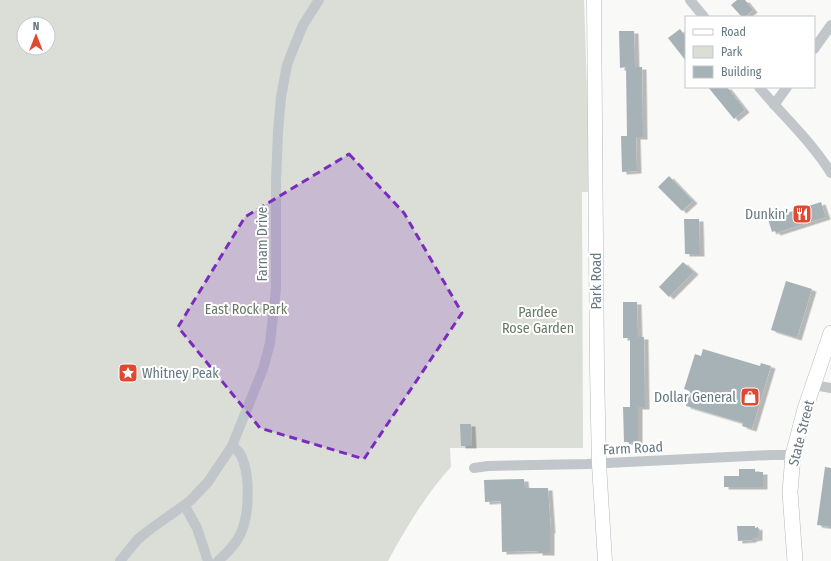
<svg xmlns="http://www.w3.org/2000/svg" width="831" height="561" font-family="'Fira Sans Condensed',sans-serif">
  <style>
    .green { fill: #daded6; fill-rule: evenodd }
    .building { fill: #a7b2b6; filter: url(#shadow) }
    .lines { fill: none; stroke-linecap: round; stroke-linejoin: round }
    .secondary-casing { stroke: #b3babd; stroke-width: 15 }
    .primary-casing { stroke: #b4babd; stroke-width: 16 }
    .street { stroke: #c0c6c9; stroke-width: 10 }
    .secondary { stroke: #fff; stroke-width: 14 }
    .primary { stroke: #fff; stroke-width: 15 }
    .marked { fill: #7b2cbf; fill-opacity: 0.2; stroke: #7b2cbf; stroke-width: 3; stroke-dasharray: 8 5; stroke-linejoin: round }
    .labels { text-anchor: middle; stroke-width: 4; stroke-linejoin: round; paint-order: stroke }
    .poi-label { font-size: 14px; fill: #657881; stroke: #fff; text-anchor: end }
    .street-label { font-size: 14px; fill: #657881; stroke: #fff }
    .park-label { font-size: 14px; fill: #697964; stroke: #fff }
  </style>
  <defs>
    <filter id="shadow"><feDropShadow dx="4.5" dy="2.5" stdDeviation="0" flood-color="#0004"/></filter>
  </defs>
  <rect width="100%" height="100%" fill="#f9f9f7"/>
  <!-- green -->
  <path class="green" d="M 0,0 L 584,0 L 588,122 L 588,192 L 582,192 L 583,448 L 450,448 L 451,467 C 426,494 406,528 388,561 L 0,561 ZM 24,24 L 48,24 L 48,48 L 24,48 Z"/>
  <!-- building -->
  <g class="building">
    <path d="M 737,0 L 745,0 L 753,10 L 745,17 L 742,17 L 731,5 Z"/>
    <path d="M 680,29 L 686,37 L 686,61 L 668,38 Z"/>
    <path d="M 619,31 L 634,31 L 635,67 L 642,67 L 643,137 L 636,137 L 637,171 L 622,172 L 621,136 L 627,136 L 626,67 L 620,68 Z"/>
    <path d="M 708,87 L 727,87 L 745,110 L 734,119 Z"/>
    <path d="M 669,176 L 693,201 L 682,211 L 658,187 Z"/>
    <path d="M 821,202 L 826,217 L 776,233 L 775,231 L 772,232 L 768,219 Z"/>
    <path d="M 684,219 L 699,219 L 700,254 L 685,254 Z"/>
    <path d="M 683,262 L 694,272 L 669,297 L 659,287 Z"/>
    <path d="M 786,281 L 812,289 L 797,338 L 771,330 Z"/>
    <path d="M 623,302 L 637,302 L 638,337 L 644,337 L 645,407 L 638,407 L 638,442 L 624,442 L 623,407 L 630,407 L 630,338 L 623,338 Z"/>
    <path d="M 703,349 L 760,366 L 761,363 L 771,366 L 752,429 L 742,426 L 743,423 L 686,406 L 690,391 L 684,389 L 695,354 L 701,356 Z"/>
    <path d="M 460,424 L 471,424 L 472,446 L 461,446 Z"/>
    <path d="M 825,467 L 831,468 L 831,527 L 817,525 Z"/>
    <path d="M 739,469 L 755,469 L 755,472 L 763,472 L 763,487 L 724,487 L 724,476 L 739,476 Z"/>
    <path d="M 524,479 L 525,488 L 548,488 L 551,531 L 550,531 L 550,553 L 538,553 L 538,551 L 502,552 L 501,501 L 485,502 L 484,480 Z"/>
    <path d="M 737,526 L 755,526 L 755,528 L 758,527 L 758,538 L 752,539 L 752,540 L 738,541 Z"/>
  </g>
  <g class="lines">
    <!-- secondary casing -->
    <g class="secondary-casing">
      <path id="secondary" d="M 594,0 L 597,369 L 599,464 L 605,561"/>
    </g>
    <!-- primary casing -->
    <g class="primary-casing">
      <path id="primary" d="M 795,561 L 790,492 L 793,455 L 805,409 L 831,333"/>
    </g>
    <!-- street -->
    <g class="street">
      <path d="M 690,0 L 704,17"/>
      <path d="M 814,49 L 831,25"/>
      <path d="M 759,87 C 783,116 811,141 831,173"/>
      <path d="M 774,105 L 787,87"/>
      <path d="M 814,385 L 831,388"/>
      <path d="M 474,468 L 488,466 L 587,464 L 771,455 L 793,455"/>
      <path d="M 185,506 L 197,528 L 208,561"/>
      <path d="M 120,561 L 138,539 L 152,528 L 190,501 L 208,482 L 232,446 L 263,369 L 270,343 L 276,289 L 276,181 L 278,132 L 281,97 L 287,65 L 292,52 L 303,25 L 319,0"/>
      <path d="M 218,561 C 227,553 235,545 240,535 C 250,515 251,471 239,452 C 237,450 234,448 232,446"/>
    </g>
    <!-- secondary -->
    <use href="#secondary" class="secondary"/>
    <!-- primary -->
    <use href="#primary" class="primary"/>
  </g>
  <!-- marked area -->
  <path class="marked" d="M 349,154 L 404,213 L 462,313 L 364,459 L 260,428 L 178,327 L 245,217 Z"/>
  <!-- icons -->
  <defs>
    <g id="restaurant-square" transform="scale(1)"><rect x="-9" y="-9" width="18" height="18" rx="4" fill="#e04831" stroke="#fff"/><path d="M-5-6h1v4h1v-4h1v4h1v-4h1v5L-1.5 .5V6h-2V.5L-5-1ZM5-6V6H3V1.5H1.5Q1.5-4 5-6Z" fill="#fff"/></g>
    <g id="sight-square" transform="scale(1)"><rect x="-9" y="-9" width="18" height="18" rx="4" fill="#e04831" stroke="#fff"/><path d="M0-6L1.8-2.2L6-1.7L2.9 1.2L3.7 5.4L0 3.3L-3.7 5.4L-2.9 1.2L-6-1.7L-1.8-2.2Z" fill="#fff"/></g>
    <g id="shop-square" transform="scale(1)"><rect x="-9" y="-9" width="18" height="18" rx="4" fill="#e04831" stroke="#fff"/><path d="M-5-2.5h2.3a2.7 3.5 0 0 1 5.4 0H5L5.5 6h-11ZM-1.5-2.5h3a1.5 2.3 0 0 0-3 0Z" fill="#fff"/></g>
  </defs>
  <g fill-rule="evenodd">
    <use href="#restaurant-square" x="802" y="214"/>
    <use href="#sight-square" x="128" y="373"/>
    <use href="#shop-square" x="750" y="397"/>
  </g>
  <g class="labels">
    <!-- poi labels -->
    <g class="poi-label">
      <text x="788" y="219">Dunkin'</text>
      <text x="142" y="378" text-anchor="start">Whitney Peak</text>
      <text x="736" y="402">Dollar General</text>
    </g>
    <!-- street labels -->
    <g class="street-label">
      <text transform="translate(262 244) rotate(-90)" y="5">Farnam Drive</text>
      <text transform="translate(596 281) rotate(-90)" y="5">Park Road</text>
      <text transform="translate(801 433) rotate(-76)" y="5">State Street</text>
      <text transform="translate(633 448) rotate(-3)" y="5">Farm Road</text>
    </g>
    <!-- park labels -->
    <g class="park-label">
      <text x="246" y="314">East Rock Park</text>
      <text x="538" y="317">Pardee<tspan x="538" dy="16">Rose Garden</tspan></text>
    </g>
  </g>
  <!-- legend -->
  <rect x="685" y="16" width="130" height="72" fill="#ffffff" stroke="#c1c9cd"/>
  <rect x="693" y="29" width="20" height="6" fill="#ffffff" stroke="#c1c9cd"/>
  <text x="721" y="36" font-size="12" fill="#657881">Road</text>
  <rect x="693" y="46" width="20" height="12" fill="#daded6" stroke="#c1c9cd"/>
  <text x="721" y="56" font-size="12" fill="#657881">Park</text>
  <rect x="693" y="66" width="20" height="12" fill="#a7b2b6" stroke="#c1c9cd"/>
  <text x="721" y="76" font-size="12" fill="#657881">Building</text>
  <!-- north arrow -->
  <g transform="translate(36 36)"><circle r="19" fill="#ffffff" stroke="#c1c9cd"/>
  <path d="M0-3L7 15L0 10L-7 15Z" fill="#e04831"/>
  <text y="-6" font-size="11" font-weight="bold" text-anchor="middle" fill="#657881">N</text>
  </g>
</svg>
